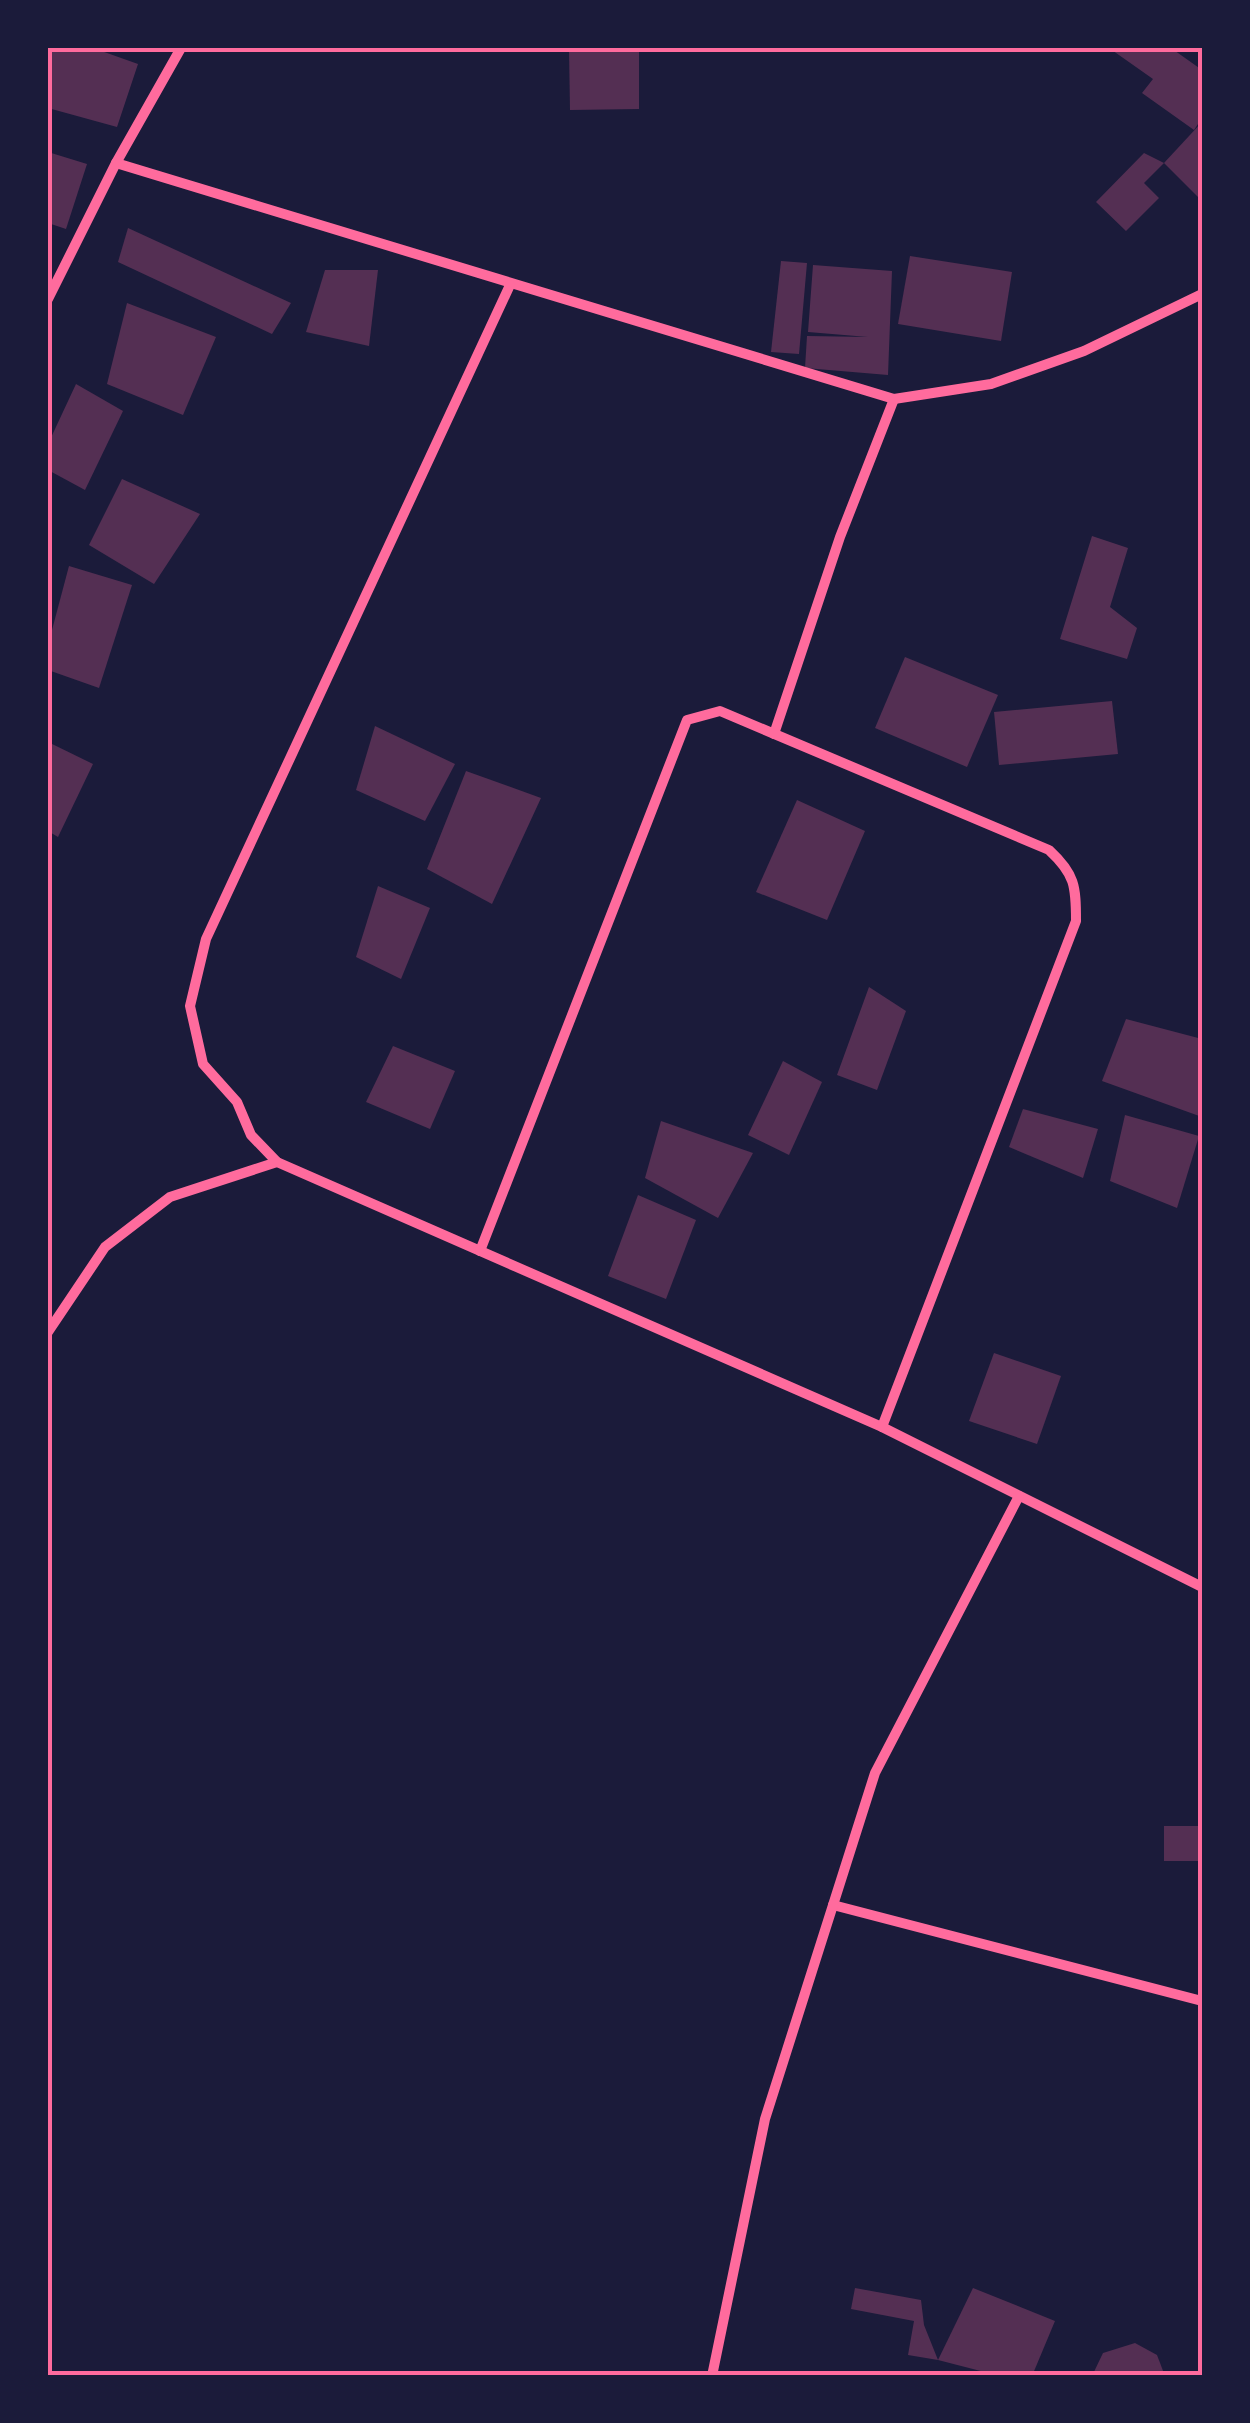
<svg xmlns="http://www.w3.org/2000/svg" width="1250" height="2423" font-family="'Noto Sans',sans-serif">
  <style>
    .building { fill: #542f53 }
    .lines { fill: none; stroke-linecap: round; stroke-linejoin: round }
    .minor { stroke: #ff6b9d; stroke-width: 10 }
    .neatline { fill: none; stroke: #ff6b9d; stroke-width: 4 }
  </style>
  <rect width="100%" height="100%" fill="#1b1b3a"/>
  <!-- building -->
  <g class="building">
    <path d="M 48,48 L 93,48 L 138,64 L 117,127 L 48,108 Z"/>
    <path d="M 569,48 L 639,48 L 639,109 L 570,110 Z"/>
    <path d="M 1109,48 L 1171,48 L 1202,70 L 1202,118 L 1194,130 L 1142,93 L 1153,79 Z"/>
    <path d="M 1202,122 L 1202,201 L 1164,163 Z"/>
    <path d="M 48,152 L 87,164 L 66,229 L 48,223 Z"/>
    <path d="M 1144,153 L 1164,163 L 1144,183 L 1159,198 L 1126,231 L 1096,202 Z"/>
    <path d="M 128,228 L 291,303 L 272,334 L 118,262 Z"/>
    <path d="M 910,256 L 1012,272 L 1001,341 L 898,324 Z"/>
    <path d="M 781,261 L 807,263 L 799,354 L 771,352 Z"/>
    <path d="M 813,265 L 892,271 L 888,375 L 805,368 L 807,336 L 868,337 L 808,332 Z"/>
    <path d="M 325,270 L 378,270 L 369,346 L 306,332 Z"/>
    <path d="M 127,303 L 216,337 L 183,415 L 107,384 Z"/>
    <path d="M 76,384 L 123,411 L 85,490 L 48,470 L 48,444 Z"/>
    <path d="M 122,479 L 200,514 L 154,584 L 89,545 Z"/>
    <path d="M 1092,536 L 1128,548 L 1110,607 L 1137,628 L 1127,659 L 1060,639 Z"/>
    <path d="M 69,566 L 132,585 L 99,688 L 48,670 L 48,645 Z"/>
    <path d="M 905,657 L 998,695 L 967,767 L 875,728 Z"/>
    <path d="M 1112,701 L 1118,754 L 999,765 L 994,712 Z"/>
    <path d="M 375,726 L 455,764 L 425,821 L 356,790 Z"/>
    <path d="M 48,742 L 93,764 L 58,837 L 48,831 Z"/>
    <path d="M 466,771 L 541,798 L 492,904 L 427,869 Z"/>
    <path d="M 797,800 L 865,831 L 827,920 L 756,892 Z"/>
    <path d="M 378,886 L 430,908 L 401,979 L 356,957 Z"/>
    <path d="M 869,987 L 906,1011 L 877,1090 L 837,1075 Z"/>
    <path d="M 1126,1019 L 1202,1039 L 1202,1117 L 1102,1081 Z"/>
    <path d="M 393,1046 L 455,1071 L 430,1129 L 366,1102 Z"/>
    <path d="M 783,1061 L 822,1082 L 789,1155 L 748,1135 Z"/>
    <path d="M 1023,1109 L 1098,1129 L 1083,1178 L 1009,1147 Z"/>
    <path d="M 1125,1115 L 1199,1136 L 1177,1208 L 1110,1181 Z"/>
    <path d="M 661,1121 L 753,1153 L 718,1218 L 645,1178 Z"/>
    <path d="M 638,1195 L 696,1220 L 666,1299 L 608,1276 Z"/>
    <path d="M 994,1353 L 1061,1376 L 1037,1444 L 969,1421 Z"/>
    <rect x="1164" y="1826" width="38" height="35"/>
    <path d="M 855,2288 L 921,2300 L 924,2325 L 938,2360 L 908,2355 L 914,2321 L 851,2309 Z"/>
    <path d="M 973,2288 L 1055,2321 L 1032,2376 L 1000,2376 L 938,2360 Z"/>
    <path d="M 1135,2343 L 1157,2355 L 1165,2376 L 1092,2376 L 1103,2353 Z"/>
  </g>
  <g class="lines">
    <!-- minor -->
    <g class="minor">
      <path d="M 116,163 L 894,399 L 840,537 L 774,734"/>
      <path d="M 510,285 L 206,939 L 190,1006 L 203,1064 L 237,1102 L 251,1135 L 277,1162 L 882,1427 L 1202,1587"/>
      <path d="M 48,299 L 116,163 L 181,48"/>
      <path d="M 894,399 L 991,384 L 1084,351 L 1202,294"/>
      <path d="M 480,1251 L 687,720 L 720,711 L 1049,850 C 1075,874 1076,886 1076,921 L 882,1427"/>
      <path d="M 48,1332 L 105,1247 L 170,1197 L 277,1162"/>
      <path d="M 833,1905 L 1202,2001"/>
      <path d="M 712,2376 L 765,2119 L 875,1773 L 1019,1496"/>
    </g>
  </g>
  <!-- border -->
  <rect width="1250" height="2423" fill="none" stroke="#1b1b3a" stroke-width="100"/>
  <rect x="50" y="50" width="1150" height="2323" class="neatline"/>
</svg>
